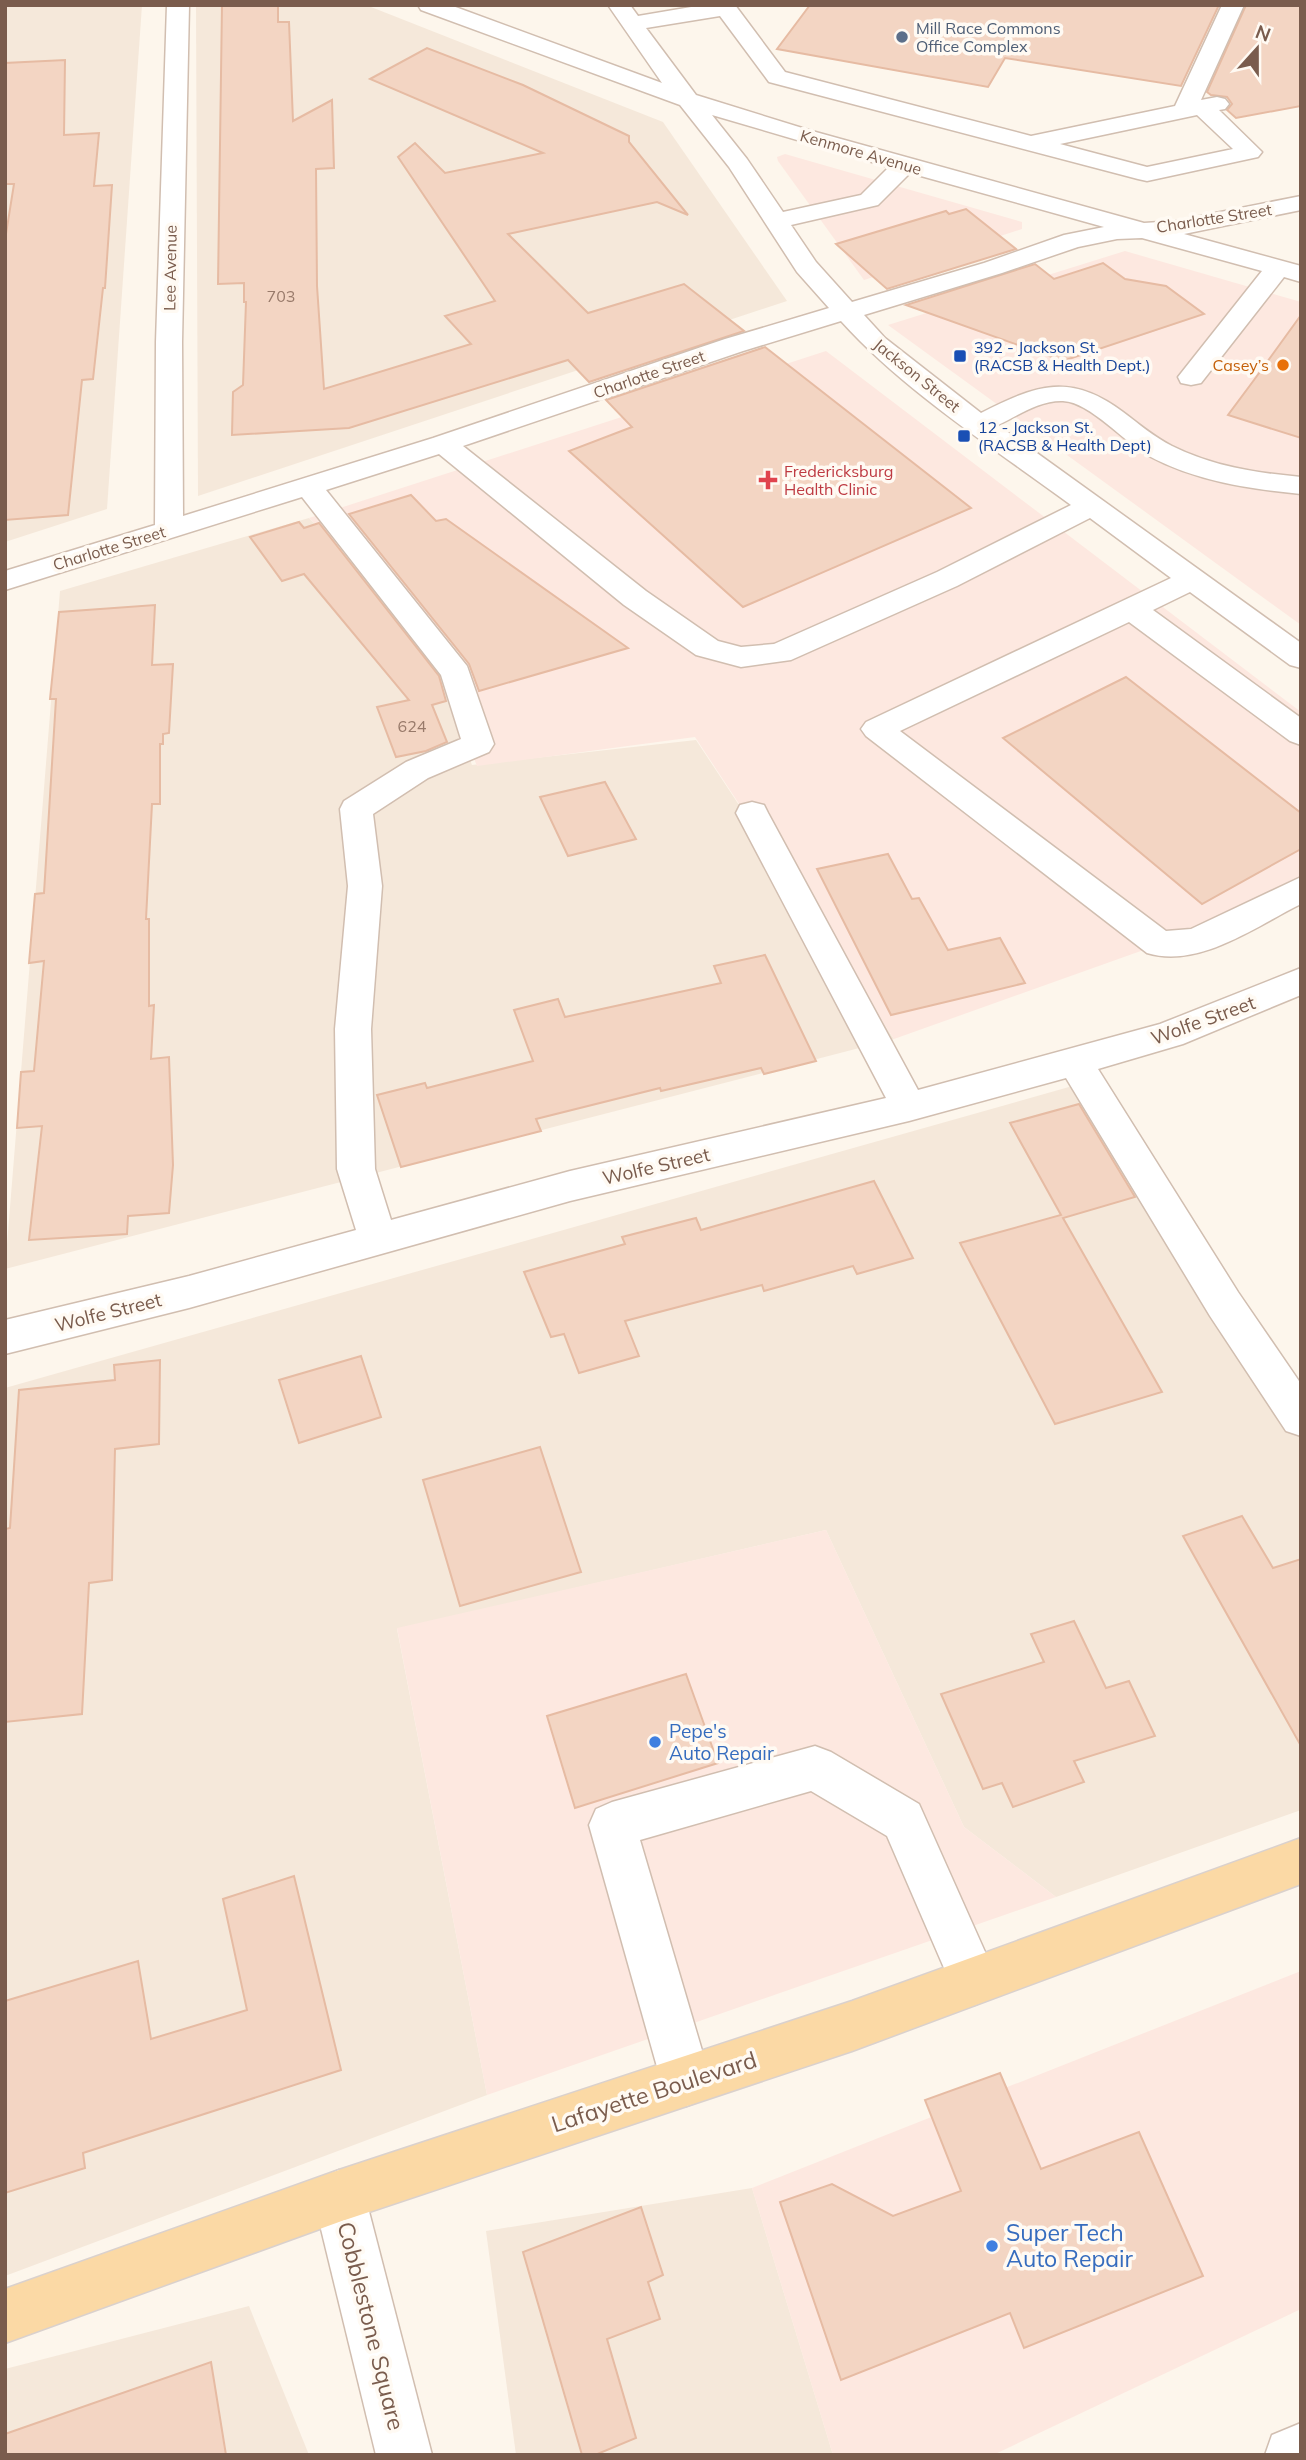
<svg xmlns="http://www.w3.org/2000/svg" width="1306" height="2460" font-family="Mulish,sans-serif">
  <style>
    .residential { fill: #f5e8da }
    .commercial { fill: #fde8e0 }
    .building { fill: #f3d5c3; stroke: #e6bba3; stroke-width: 2 }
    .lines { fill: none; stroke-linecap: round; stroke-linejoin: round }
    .minor-casing { stroke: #d1beb0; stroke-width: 3 }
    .major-casing { stroke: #dad1cd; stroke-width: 3 }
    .minor { fill: #fff; fill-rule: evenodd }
    .major { fill: #fbd9a5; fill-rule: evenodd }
    .service-dot { fill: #5c6f8a; stroke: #fffaf3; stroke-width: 2.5 }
    .transit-dot { fill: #1a4fb4; stroke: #fffaf3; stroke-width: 2.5 }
    .food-dot { fill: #e8710a; stroke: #fffaf3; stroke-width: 2.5 }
    .health-dot { fill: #e0444e; stroke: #fffaf3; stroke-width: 2.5 }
    .shop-dot { fill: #3f7fe0; stroke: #fffaf3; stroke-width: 2.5 }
    .labels { text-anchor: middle; stroke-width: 7; stroke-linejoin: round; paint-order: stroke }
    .far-service-label { font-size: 16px; fill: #4e5e75; stroke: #fffaf3; text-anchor: start }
    .far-street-label { font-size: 16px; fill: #7a5c4d; stroke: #fffaf3 }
    .number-label { font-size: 16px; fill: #987a6a }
    .far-transit-label { font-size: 16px; fill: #164399; stroke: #fffaf3; text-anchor: start }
    .far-food-label { font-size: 16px; fill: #c56008; stroke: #fffaf3; text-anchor: end }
    .far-health-label { font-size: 16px; fill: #be3a42; stroke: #fffaf3; text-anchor: start }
    .street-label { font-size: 19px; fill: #7a5c4d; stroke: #fffaf3 }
    .shop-label { font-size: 19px; fill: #366cbe; stroke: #fffaf3; text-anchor: start }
    .near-street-label { font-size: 23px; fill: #7a5c4d; stroke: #fffaf3 }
    .near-shop-label { font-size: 23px; fill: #366cbe; stroke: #fffaf3; text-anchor: start }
  </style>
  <rect width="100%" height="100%" fill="#fdf6ec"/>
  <!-- residential -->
  <g class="residential">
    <path d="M 5,5 L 142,5 L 107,509 L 5,542 Z"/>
    <path d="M 196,5 L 366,5 L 663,122 L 787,301 L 198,496 Z"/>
    <path d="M 309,518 L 359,568 L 439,675 L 472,765 L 696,740 L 894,1039 L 5,1269 L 60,591 Z"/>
    <path d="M 1076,1085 L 1301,1431 L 1301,1810 L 1056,1897 L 964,1827 L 826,1530 L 397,1629 L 487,2095 L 5,2276 L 5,1388 Z"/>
    <path d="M 752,2188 L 833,2455 L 516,2455 L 486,2231 Z"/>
    <path d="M 249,2306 L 309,2455 L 5,2455 L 5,2369 Z"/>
  </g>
  <!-- commercial -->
  <g class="commercial">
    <path d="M 785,154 L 1022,222 L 1022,229 L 864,280 L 778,161 L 777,157 Z"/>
    <path d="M 1125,251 L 1301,302 L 1301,625 L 888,325 Z"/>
    <path d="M 826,351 L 1301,712 L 1301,894 L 894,1039 L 695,737 L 477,766 L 442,681 L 418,635 L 372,577 L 309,518 Z"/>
    <path d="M 826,1530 L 964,1827 L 1056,1897 L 487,2095 L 397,1628 Z"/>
    <path d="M 1301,1971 L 1301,2309 L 993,2455 L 833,2455 L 752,2188 Z"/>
  </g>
  <!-- building -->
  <g class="building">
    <path d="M 222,5 L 278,5 L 278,22 L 289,22 L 293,121 L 332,100 L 334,168 L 316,169 L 317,286 L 324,389 L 471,344 L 445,316 L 495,301 L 398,157 L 415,143 L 445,173 L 543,153 L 370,79 L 427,48 L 523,85 L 629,136 L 629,142 L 688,215 L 657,202 L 508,234 L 588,313 L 684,284 L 744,331 L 589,382 L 568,360 L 349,428 L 232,435 L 233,392 L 243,385 L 246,302 L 244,302 L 244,283 L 218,284 Z"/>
    <path d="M 810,5 L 1219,5 L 1181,86 L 1005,58 L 988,87 L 777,49 Z"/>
    <path d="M 1246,5 L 1301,5 L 1301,106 L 1236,118 L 1227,110 L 1232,104 L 1227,97 L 1211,95 L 1207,92 Z"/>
    <path d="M 65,60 L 64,135 L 99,133 L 94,186 L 112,185 L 105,288 L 103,288 L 93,379 L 82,380 L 68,515 L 5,520 L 5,240 L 14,184 L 5,184 L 5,63 Z"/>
    <path d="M 966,209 L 1016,249 L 887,289 L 836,244 L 946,211 L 949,214 Z"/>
    <path d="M 1103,263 L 1125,279 L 1166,286 L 1204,314 L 1063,361 L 906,305 L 1035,264 L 1054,279 Z"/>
    <path d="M 1301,315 L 1301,438 L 1228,415 L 1254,380 Z"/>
    <path d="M 765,347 L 971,508 L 743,607 L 569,451 L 632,427 L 606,400 Z"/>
    <path d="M 411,495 L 436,521 L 446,519 L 628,648 L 479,691 L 469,664 L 349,514 Z"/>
    <path d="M 299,522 L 304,528 L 319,523 L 439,676 L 446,701 L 432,705 L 447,742 L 426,751 L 396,757 L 377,707 L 409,700 L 304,574 L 282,581 L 250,537 Z"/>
    <path d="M 155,605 L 152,665 L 173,664 L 169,733 L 163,734 L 163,744 L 160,744 L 160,804 L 152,804 L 146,919 L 149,919 L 149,1006 L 154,1005 L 151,1059 L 169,1057 L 173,1165 L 169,1213 L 128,1216 L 127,1234 L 29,1240 L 42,1126 L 17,1128 L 21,1072 L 34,1071 L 44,961 L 29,963 L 35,894 L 44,893 L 56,699 L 50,699 L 59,612 Z"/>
    <path d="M 1126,677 L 1301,813 L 1301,849 L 1202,904 L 1003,738 Z"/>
    <path d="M 605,782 L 636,839 L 568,856 L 540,797 Z"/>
    <path d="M 888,854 L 912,899 L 919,898 L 948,950 L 1000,938 L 1025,983 L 891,1015 L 817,869 Z"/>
    <path d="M 765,955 L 816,1061 L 764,1074 L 761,1068 L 661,1091 L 660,1088 L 536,1119 L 541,1131 L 401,1167 L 377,1095 L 425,1083 L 427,1088 L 533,1061 L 514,1010 L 558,999 L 565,1017 L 721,983 L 714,966 Z"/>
    <path d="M 1079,1104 L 1135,1197 L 1063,1218 L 1162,1392 L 1055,1424 L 960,1243 L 1061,1215 L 1010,1123 Z"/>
    <path d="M 874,1181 L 913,1258 L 857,1274 L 853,1266 L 764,1291 L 762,1285 L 625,1321 L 639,1356 L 579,1373 L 564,1334 L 551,1337 L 524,1272 L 625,1244 L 622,1237 L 696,1218 L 701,1230 Z"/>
    <path d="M 361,1356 L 381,1417 L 299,1443 L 279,1380 Z"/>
    <path d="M 160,1360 L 159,1444 L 115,1449 L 112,1580 L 89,1583 L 82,1714 L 5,1722 L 5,1529 L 10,1528 L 19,1390 L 115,1380 L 114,1365 Z"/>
    <path d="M 540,1447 L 581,1572 L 460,1606 L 423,1480 Z"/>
    <path d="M 1242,1516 L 1273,1568 L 1301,1559 L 1301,1746 L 1183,1536 Z"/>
    <path d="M 1074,1621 L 1106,1688 L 1129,1681 L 1155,1736 L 1074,1761 L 1084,1782 L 1013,1807 L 1002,1783 L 983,1789 L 941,1694 L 1044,1662 L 1031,1634 Z"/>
    <path d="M 686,1674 L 718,1763 L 575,1808 L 547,1716 Z"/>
    <path d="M 294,1876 L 341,2070 L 83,2153 L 85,2168 L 5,2193 L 5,2001 L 138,1961 L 151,2039 L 247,2010 L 223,1899 Z"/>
    <path d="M 1000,2073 L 1041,2169 L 1139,2132 L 1203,2276 L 1024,2348 L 1010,2313 L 841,2380 L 780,2202 L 832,2184 L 893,2216 L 961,2191 L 925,2100 Z"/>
    <path d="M 641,2207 L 663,2275 L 648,2282 L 660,2319 L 607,2339 L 636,2438 L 595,2455 L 582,2455 L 523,2252 Z"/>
    <path d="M 211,2362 L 226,2455 L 5,2455 L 5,2434 Z"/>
  </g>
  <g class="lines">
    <!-- minor casing -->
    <g class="minor-casing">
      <g id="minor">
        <path d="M 167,5 L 189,5 L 182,342 L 183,516 L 433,438 L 725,339 L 829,308 L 797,272 L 729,167 L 680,105 L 421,10 L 418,5 L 450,5 L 662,83 L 608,5 L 630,5 L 638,16 L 703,5 L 735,5 L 785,72 L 1031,136 L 1175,106 L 1222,5 L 1244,5 L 1201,100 L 1217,97 L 1225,99 L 1229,104 L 1225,109 L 1219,110 L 1262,152 L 1258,157 L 1147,181 L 1138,179 L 769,82 L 720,16 L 646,28 L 696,95 L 812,131 L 1144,223 L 1175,221 L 1301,196 L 1301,210 L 1184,234 L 1301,266 L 1301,282 L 1284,277 L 1201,383 L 1191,385 L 1181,383 L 1178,377 L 1262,271 L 1142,238 L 1117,239 L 1078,247 L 1002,273 L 864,315 L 885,338 L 981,413 C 1036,385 1070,372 1123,412 C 1139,424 1154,437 1172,446 C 1212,466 1256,473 1301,477 L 1301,494 C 1250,489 1195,481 1149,456 C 1125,443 1090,402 1063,401 C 1040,400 1017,416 998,425 L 1301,643 L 1301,668 L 1290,665 L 1190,592 L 1153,610 L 1301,718 L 1301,745 L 1290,741 L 1129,622 L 900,731 L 1166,931 L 1191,929 L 1301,877 L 1301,904 C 1256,926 1199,969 1147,953 L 866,736 L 861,729 L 866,722 L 1171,578 L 1090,518 L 957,586 L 791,660 L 741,667 L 696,655 L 624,605 L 439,454 L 326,490 L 467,666 L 494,744 L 489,752 L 428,778 L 373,814 L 382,886 L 371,1029 L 375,1169 L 391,1220 L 570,1171 L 886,1098 L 736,813 L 740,805 L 752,802 L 764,805 L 768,813 L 918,1090 L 1160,1024 L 1301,968 L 1301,995 L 1183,1044 L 1098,1069 L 1238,1292 L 1301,1384 L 1301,1436 L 1286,1431 L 1210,1316 L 1066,1078 L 909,1121 L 570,1201 L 189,1308 L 5,1354 L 5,1320 L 189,1276 L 356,1230 L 337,1169 L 335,1029 L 348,886 L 340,809 L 344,801 L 406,762 L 461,739 L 441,675 L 302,497 L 5,590 L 5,571 L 155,525 L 156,342 ZM 712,115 L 889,167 L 861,195 L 783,212 L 747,159 ZM 1197,115 L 1233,149 L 1147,167 L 1060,144 ZM 910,173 L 1104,227 L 1064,235 L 984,263 L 852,302 L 816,262 L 791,225 L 878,205 ZM 841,321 C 904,391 995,449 1071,505 L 937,572 L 774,644 L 741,647 L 718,641 L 646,591 L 463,446 L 743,351 Z"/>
        <path d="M 815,1746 L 831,1752 L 919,1804 L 998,1981 L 991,1998 L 974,2005 L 957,1998 L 887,1836 L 811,1791 L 640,1840 L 711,2081 L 704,2099 L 686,2106 L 668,2099 L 661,2081 L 589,1825 L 596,1809 L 612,1802 Z"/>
        <path d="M 339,2170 L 357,2178 L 365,2196 L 432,2455 L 376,2455 L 313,2196 L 321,2178 Z"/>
        <path d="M 1301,2423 L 1301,2455 L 1265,2455 L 1272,2435 Z"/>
      </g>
    </g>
    <!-- major casing -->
    <g class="major-casing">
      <path id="major" d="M 1301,1838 L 1301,1884 L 852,2051 L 339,2222 L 5,2343 L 5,2289 L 339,2170 L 852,2001 Z"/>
    </g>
    <!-- minor -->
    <use href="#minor" class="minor"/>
    <!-- major -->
    <use href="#major" class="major"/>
  </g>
  <!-- markers -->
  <circle class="service-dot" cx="902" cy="37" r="7"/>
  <g class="transit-dot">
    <rect x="953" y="349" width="14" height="14" rx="3.5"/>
    <rect x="957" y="429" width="14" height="14" rx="3.5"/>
  </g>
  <circle class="food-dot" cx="1283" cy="365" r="7"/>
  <path class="health-dot" d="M764.5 469.5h7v7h7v7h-7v7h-7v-7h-7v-7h7z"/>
  <g class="shop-dot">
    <circle cx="655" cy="1742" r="7"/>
    <circle cx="992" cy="2246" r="7"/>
  </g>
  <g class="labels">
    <!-- far-service labels -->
    <g class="far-service-label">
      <text x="916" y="34">Mill Race Commons<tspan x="916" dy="18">Office Complex</tspan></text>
    </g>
    <!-- far-street labels -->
    <g class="far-street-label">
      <text transform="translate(861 152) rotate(16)" y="6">Kenmore Avenue</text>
      <text transform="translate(1214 218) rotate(-9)" y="6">Charlotte Street</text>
      <text transform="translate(170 268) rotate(-89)" y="6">Lee Avenue</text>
      <text transform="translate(649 374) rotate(-19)" y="6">Charlotte Street</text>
      <text transform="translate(917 375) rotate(39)" y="6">Jackson Street</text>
      <text transform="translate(109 548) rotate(-17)" y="6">Charlotte Street</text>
    </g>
    <!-- number labels -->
    <g class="number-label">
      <text x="281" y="302">703</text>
      <text x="412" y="732">624</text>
    </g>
    <!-- far-transit labels -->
    <g class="far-transit-label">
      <text x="974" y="353">392 - Jackson St.<tspan x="974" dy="18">(RACSB &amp; Health Dept.)</tspan></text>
      <text x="978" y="433">12 - Jackson St.<tspan x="978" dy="18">(RACSB &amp; Health Dept)</tspan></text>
    </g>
    <!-- far-food labels -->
    <g class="far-food-label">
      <text x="1269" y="371">Casey’s</text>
    </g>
    <!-- far-health labels -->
    <g class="far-health-label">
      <text x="784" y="477">Fredericksburg<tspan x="784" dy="18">Health Clinic</tspan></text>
    </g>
    <!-- street labels -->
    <g class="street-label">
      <text transform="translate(1203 1020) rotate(-20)" y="7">Wolfe Street</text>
      <text transform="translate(656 1166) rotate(-13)" y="7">Wolfe Street</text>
      <text transform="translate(108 1312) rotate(-14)" y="7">Wolfe Street</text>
    </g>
    <!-- shop labels -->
    <g class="shop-label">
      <text x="669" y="1738">Pepe's<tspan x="669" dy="22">Auto Repair</tspan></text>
    </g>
    <!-- near-street labels -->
    <g class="near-street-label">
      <text transform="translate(654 2092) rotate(-18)" y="8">Lafayette Boulevard</text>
      <text transform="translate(371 2326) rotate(76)" y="8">Cobblestone Square</text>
    </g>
    <!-- near-shop labels -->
    <g class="near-shop-label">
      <text x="1006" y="2241">Super Tech<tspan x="1006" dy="26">Auto Repair</tspan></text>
    </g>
  </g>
  <!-- border -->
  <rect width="1306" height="2460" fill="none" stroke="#7a5c4d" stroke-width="14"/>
  <!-- north arrow -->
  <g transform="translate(1257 49) rotate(21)" stroke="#fffaf3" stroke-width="5" paint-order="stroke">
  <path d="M0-5L12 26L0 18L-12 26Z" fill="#7a5c4d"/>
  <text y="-10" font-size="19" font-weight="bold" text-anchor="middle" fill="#7a5c4d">N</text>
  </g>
</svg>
